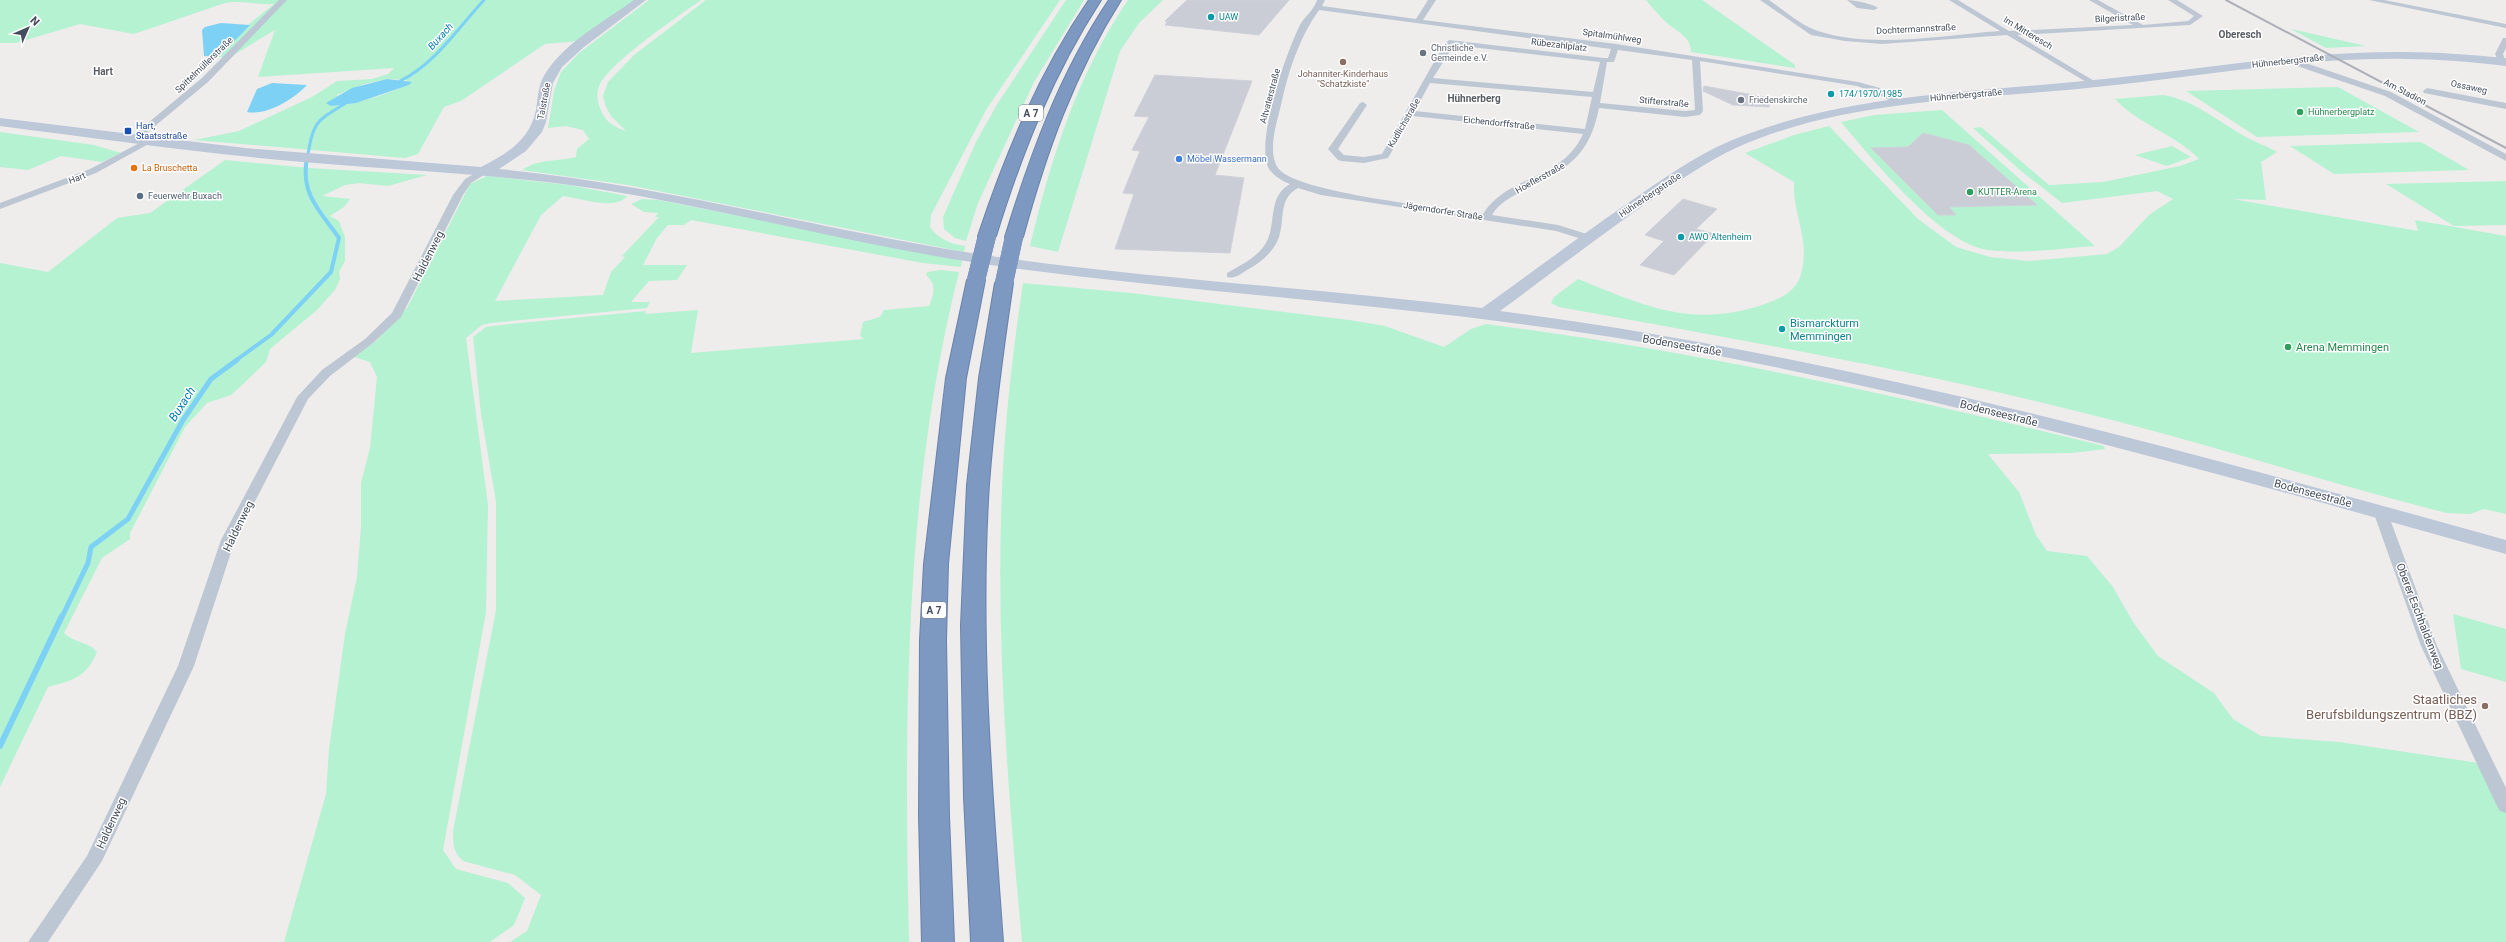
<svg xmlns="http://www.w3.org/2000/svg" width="2506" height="942" font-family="Roboto,sans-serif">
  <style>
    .green { fill: #b4f2d2; fill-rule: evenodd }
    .water { fill: #7dd1f4 }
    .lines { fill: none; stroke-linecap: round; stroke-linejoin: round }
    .stream-far3 { stroke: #7dd1f4; stroke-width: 3 }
    .stream-far2 { stroke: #7dd1f4; stroke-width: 4 }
    .stream-far1 { stroke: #7dd1f4; stroke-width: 5 }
    .stream { stroke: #7dd1f4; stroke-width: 6 }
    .building { fill: #cacdd5; stroke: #cfd1d9 }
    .highway-casing { stroke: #6983ac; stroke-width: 2 }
    .street { fill: #bdc7d3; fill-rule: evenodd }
    .secondary { fill: #bcc7d8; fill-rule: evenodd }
    .highway { fill: #7e99c1; fill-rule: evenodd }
    .rail { stroke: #adb0b7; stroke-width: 2 }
    .highway-bridge-casing { stroke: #6983ac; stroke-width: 18; stroke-linecap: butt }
    .highway-bridge { stroke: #7e99c1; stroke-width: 18 }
    .culture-dot { fill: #0f9aa8; stroke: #fff; stroke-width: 1.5 }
    .worship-dot { fill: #6b7280; stroke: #fff; stroke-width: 1.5 }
    .education-dot { fill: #8d6e63; stroke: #fff; stroke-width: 1.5 }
    .leisure-dot { fill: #2e9e5b; stroke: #fff; stroke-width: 1.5 }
    .transit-dot { fill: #1a4fb4; stroke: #fff; stroke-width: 1.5 }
    .shop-dot { fill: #3f7fe0; stroke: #fff; stroke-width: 1.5 }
    .food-dot { fill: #e8710a; stroke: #fff; stroke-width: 1.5 }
    .service-dot { fill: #5c6f8a; stroke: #fff; stroke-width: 1.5 }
    .labels { text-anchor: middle; stroke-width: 3; stroke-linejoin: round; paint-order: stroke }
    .far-culture-label { font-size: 9px; fill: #0d838f; stroke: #fff; text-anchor: start }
    .far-street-label { font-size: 9px; fill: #434d5b; stroke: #fff }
    .far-worship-label { font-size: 9px; fill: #5b616d; stroke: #fff; text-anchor: start }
    .far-education-label { font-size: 9px; fill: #785e54; stroke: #fff }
    .far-leisure-label { font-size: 9px; fill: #27864d; stroke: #fff; text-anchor: start }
    .far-transit-label { font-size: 9px; fill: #164399; stroke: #fff; text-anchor: start }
    .far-shop-label { font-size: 9px; fill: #366cbe; stroke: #fff; text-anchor: start }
    .far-food-label { font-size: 9px; fill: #c56008; stroke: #fff; text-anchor: start }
    .far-service-label { font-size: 9px; fill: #4e5e75; stroke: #fff; text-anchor: start }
    .far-neighbourhood-label { font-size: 10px; font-weight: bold; fill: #585c62; stroke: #fff }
    .far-water-label { font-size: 10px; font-style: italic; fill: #007cb1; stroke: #fff }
    .shield { fill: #fff; stroke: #7b828c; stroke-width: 1 }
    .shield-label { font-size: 10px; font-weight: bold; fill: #434d5b }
    .street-label { font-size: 11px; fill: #434d5b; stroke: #fff }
    .culture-label { font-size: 11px; fill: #0d838f; stroke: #fff; text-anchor: start }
    .leisure-label { font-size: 11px; fill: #27864d; stroke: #fff; text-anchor: start }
    .water-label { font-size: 12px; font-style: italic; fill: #007cb1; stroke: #fff }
    .near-education-label { font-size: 13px; fill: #785e54; stroke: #fff; text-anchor: end }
  </style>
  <rect width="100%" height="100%" fill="#efecec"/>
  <!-- green -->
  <g class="green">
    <path d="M 0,0 L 636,0 L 580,41 L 545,44 L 461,101 L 444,107 L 418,154 L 405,158 L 194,140 L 239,131 L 312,97 L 337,81 L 372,79 L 388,74 L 394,68 L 258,77 L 275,30 L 230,57 L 216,57 L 249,24 L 274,4 C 257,5 241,0 225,3 L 134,34 L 80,24 L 16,43 L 0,43 ZM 387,79 L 406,80 L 409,85 L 376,97 L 341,106 L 337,95 L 364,84 Z"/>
    <path d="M 649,0 L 701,0 C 677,17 612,61 600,84 C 596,92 597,100 600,108 C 604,121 614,127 626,131 L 611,116 L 606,107 L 603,96 L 608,82 L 634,55 L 706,0 L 1060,0 L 986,110 L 931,215 L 930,227 C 938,239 951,244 965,246 L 964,252 L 628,185 L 522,170 C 540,158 557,162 576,157 L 577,149 L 589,139 L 583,130 L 566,126 L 548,128 L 554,91 L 561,72 L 579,53 Z"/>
    <path d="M 1066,0 L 1084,0 L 1034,82 L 978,203 L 966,241 L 955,238 L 944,229 L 943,217 L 976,142 L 996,106 Z"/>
    <path d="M 1128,0 L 1163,0 L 1139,23 L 1120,51 L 1058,252 L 1030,246 C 1051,159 1077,75 1128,0 Z"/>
    <path d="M 1646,0 L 1702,0 L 1795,65 L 1795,68 L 1691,52 C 1691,37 1678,32 1668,24 C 1660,17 1653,8 1646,0 Z"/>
    <path d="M 2291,29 L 2366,46 L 2326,48 Z"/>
    <path d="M 2338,87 L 2419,132 L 2257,137 L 2186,91 Z"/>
    <path d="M 2163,95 C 2193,100 2215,119 2241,134 C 2253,142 2265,145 2277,152 L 2261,162 L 2266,200 L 2232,199 L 2418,231 L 2415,220 L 2506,236 L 2506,514 L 2484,509 L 2470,514 L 2447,513 C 2336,485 2227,450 2116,421 C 1932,373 1746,341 1559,307 L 1551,303 L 1554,297 L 1578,279 C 1645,306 1692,329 1765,304 C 1779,299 1794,293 1800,277 C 1812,242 1792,214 1794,182 L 1745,153 L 1794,135 L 1829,126 L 1918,219 L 1956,247 L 1990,257 L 2028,261 L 2107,254 L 2119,247 L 2149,215 L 2173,199 L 2157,191 L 2062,203 L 2021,171 L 1973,128 L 1981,127 L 2049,185 L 2103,182 L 2180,166 L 2199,159 C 2175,134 2139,125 2115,99 Z"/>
    <path d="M 1942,110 L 2095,246 C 2063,248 2004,257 1976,247 C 1930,230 1873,160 1841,122 L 1874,115 Z"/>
    <path d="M 0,132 L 94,145 L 121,153 L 102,162 L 61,156 L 28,170 L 0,167 Z"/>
    <path d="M 2421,142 L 2469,170 L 2334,174 L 2290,146 Z"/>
    <path d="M 2172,146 L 2191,157 L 2167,166 L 2135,155 Z"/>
    <path d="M 225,160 L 309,168 L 427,175 L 388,186 L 359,183 L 345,185 L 322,196 L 350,199 L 344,207 L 330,216 L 339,221 L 345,237 L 345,261 L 339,272 L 340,279 L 335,290 L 317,310 L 270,349 L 266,362 L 242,385 L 231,395 L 207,403 L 185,427 L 130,533 L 130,539 L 102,558 L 64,633 C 77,645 87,640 97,652 C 86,678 73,680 48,687 L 0,787 L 0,263 L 48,272 L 117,218 L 150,213 Z"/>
    <path d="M 487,176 L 569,185 L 627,196 C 617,211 579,198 563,196 L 541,215 L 495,301 L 603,295 L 611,272 L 625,257 L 622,256 L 659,217 L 655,217 L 658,213 L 644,212 L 631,204 L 642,199 L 659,200 L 962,260 L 961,267 L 923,263 L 691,220 L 684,225 L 668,225 L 657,238 L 643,265 L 687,265 L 677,280 L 649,281 L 631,302 L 650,302 L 647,308 L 491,323 L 482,325 L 466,338 L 488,505 L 486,612 L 443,850 L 456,869 L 508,883 L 525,898 L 514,925 L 490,942 L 284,942 L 326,794 L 329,749 L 345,634 L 357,577 L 361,527 L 361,483 L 370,448 L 377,377 L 370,362 L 354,357 L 376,341 L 407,308 L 470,184 Z"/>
    <path d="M 2506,181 L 2506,225 L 2454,226 L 2386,184 Z"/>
    <path d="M 941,270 L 959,272 C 904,489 904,719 909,942 L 510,942 L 527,931 L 541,895 L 515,875 L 463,861 C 453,852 453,844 453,831 L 496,610 L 496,502 L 481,414 L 473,337 L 486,327 L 509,324 L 646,311 L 645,314 L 698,310 L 691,353 L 864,339 L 860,336 L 863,322 L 880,317 L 884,310 L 929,306 C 934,293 937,285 926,275 L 927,272 Z"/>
    <path d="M 1023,283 L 1131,293 L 1349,320 L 1385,326 L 1444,347 L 1471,329 L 1486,324 C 1695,351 1900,396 2104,446 L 2105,449 L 2072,453 L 1988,454 L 2019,492 L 2036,535 L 2047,551 L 2087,556 L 2113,587 L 2133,622 L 2158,656 L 2214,693 L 2233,719 L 2261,736 L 2339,742 L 2492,765 L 2506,795 L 2506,942 L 1022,942 C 1006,771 992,596 1006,425 C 1010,377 1016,330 1023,283 Z"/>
    <path d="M 2453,614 L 2506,629 L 2506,682 L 2461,669 Z"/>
  </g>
  <!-- water -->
  <g class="water">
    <path d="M 221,23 L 250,25 L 222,54 L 216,57 L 204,56 L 202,30 L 205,27 Z"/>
    <path d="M 387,79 L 412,82 L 409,85 L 356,103 L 331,106 L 326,103 L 352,88 Z"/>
    <path d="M 272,83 L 307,85 C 294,99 266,116 247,112 L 257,89 Z"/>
  </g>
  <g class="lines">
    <!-- stream-far3 -->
    <g class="stream-far3">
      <path d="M 400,81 C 435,64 458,28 484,0"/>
      <path d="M 307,159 C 314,122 313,123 346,103"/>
    </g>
    <!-- stream-far2 -->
    <path class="stream-far2" d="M 235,361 L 271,335 L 331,272 L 339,238 C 320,211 300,194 307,158"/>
    <!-- stream-far1 -->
    <path class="stream-far1" d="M 62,617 L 88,563 L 91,547 L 128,519 L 183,420 L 211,379 L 237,360"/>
    <!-- stream -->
    <path class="stream" d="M 0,746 L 62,616"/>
  </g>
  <!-- building -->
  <g class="building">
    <path d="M 1187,0 L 1289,0 L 1259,35 L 1165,25 L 1167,22 L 1165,21 Z"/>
    <path d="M 1155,75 L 1252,81 L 1215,175 L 1244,178 L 1230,253 L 1115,249 L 1134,194 L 1123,193 L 1140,151 L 1132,150 L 1149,117 L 1134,116 Z"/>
    <path d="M 1704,86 L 1770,98 L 1769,107 L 1733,105 L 1703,91 Z"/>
    <path d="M 1923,133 L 1969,145 L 2037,205 L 1949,207 L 1956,215 L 1938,215 L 1871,148 L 1908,147 Z"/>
    <path d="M 1683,199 L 1717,209 L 1696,229 L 1714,234 L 1674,275 L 1640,265 L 1664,241 L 1645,235 Z"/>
  </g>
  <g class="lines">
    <!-- highway casing -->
    <g class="highway-casing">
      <g id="highway">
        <path d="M 1089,0 L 1101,0 C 1053,74 1022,152 996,236 L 993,240 L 981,240 L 978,236 C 1006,152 1039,73 1089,0 Z"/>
        <path d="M 1109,0 L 1121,0 C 1074,74 1046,153 1023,237 L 1020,241 L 1008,241 L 1005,237 C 1031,153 1060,73 1109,0 Z"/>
        <path d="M 976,275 L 982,276 L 985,280 L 966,378 L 948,564 L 946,640 L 949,816 L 954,942 L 922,942 L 919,816 L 920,640 L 924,564 L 946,378 L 967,280 L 970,276 Z"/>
        <path d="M 1004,278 L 1010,279 L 1013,283 C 1003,350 994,417 989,484 C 979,636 992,790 1003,942 L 971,942 L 964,797 L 961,625 L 967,485 L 979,378 L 995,283 L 998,279 Z"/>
      </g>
    </g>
    <!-- street -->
    <g class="street">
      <path d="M 279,0 L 287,0 L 208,82 L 137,141 L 131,141 L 131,137 L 202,78 Z"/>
      <path d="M 1317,0 L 1325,0 L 1322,6 L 1416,19 L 1428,0 L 1436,0 L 1423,20 L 1616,44 L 1858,82 L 1880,88 L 1903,102 L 1896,104 L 1874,92 L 1857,86 L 1700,61 L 1703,111 L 1700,115 L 1685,117 L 1599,108 C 1589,158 1566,169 1523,191 C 1511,197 1499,203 1492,215 L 1558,225 L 1593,236 L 1593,240 L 1585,240 L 1556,231 L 1321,195 L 1298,188 C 1278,199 1285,219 1279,237 C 1274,252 1260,263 1247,270 C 1241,274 1235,279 1227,277 L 1227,273 C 1241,265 1258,257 1266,243 C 1277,223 1267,197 1290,184 C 1282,181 1272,175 1268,167 C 1256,139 1286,53 1300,25 C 1305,16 1314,10 1317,0 ZM 1319,10 L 1611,49 L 1608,58 L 1604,58 L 1449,40 L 1443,46 L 1382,154 L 1364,157 L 1344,155 L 1338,149 L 1367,105 L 1363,102 L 1360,103 L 1328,149 L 1338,160 L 1341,161 L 1364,163 L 1388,158 L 1412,116 L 1583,134 C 1562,181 1507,175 1483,214 C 1447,208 1295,193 1278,168 C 1267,152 1277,122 1281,105 C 1288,72 1299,38 1319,10 ZM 1454,45 L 1600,62 L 1593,92 L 1433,78 ZM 1618,50 L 1692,60 L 1695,110 L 1685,111 L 1600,103 L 1607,62 L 1614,62 ZM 1430,83 L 1592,97 L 1585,129 L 1415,111 Z"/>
      <path d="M 1760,0 L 1769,0 C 1782,9 1803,27 1818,31 C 1872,49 1944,35 2000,31 L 1949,0 L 1958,0 L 2009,31 L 2133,25 L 2089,0 L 2098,0 L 2143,25 L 2188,21 L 2194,16 L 2168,0 L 2177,0 L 2203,16 L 2190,25 L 2017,35 L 2096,82 L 2097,84 L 2093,86 L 2007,35 L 1882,44 L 1845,41 L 1811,35 Z"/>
      <path d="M 1847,0 C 1854,0 1873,4 1878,8 L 1874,10 L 1857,8 Z"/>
      <path d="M 2369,0 L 2384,0 L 2506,24 L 2506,28 Z"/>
      <path d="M 2503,38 L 2506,38 L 2506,48 L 2503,54 L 2506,63 L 2500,64 L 2495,54 Z"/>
      <path d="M 2285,58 L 2291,58 L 2391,92 L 2506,154 L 2506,161 L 2385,96 L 2285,62 Z"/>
      <path d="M 2427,88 L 2506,103 L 2506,109 L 2424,93 L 2423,91 Z"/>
      <path d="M 147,139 L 154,141 L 96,173 L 0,209 L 0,203 L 90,169 Z"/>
      <path d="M 484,168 L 489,171 L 487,173 L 471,183 L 463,195 L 401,317 L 373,343 L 330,376 L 308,399 L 235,540 L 194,666 L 102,861 L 48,942 L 28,942 L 87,856 L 178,666 L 221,540 L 297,397 L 322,370 L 365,339 L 392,313 L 453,195 L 465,179 Z"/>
      <path d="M 2380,507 L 2387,511 L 2437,646 L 2506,788 L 2506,813 L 2500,811 L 2497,806 L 2421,646 L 2373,511 Z"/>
    </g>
    <!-- secondary -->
    <path class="secondary" d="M 634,0 L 646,0 L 584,47 L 562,67 L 553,83 L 546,122 L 542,132 L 526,151 L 499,169 C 658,184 813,228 971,253 C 1140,279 1312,287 1482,308 C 1531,273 1579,237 1628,203 C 1660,181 1693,157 1730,141 C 1845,93 1972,93 2094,80 C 2197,70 2299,51 2403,52 C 2437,52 2472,55 2506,58 L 2506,66 C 2472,62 2439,59 2405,59 C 2301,57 2198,77 2096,87 C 1977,100 1849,98 1738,147 C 1707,161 1679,181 1651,200 C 1600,236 1550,274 1500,311 C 1841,355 2175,448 2506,540 L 2506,554 C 2238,479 1972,404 1699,352 C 1472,309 1242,298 1013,268 C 873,250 737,211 598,189 C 493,173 386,170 280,160 C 186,151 93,138 0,126 L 0,118 L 245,148 L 481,167 C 507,154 530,140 536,110 C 538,98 538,85 545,74 C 565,42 604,22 634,0 Z"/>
    <!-- highway -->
    <use href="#highway" class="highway"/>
    <!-- rail -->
    <path class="rail" d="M 2226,0 L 2506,148"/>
    <!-- highway-bridge casing -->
    <g class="highway-bridge-casing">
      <g id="highway-bridge">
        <path d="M 976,280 L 987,236"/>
        <path d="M 1004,283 L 1014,237"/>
      </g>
    </g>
    <!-- highway-bridge -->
    <use href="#highway-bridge" class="highway-bridge"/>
  </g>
  <!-- markers -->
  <g class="culture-dot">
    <circle cx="1211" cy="17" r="4"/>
    <circle cx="1831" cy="94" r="4"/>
    <circle cx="1681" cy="237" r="4"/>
    <circle cx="1782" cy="329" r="4"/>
  </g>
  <g class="worship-dot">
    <circle cx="1423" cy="53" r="4"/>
    <circle cx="1741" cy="100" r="4"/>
  </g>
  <g class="education-dot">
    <circle cx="1343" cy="62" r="4"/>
    <circle cx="2485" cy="706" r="4"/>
  </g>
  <g class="leisure-dot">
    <circle cx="2300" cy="112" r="4"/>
    <circle cx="1970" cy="192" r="4"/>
    <circle cx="2288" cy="347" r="4"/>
  </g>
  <rect class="transit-dot" x="124" y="127" width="8" height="8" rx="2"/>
  <circle class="shop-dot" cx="1179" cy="159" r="4"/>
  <circle class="food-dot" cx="134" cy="168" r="4"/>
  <circle class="service-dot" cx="140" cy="196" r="4"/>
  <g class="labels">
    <!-- far-culture labels -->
    <g class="far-culture-label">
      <text x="1219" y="20">UAW</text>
      <text x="1839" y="97">174/1970/1985</text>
      <text x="1689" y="240">AWO Altenheim</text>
    </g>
    <!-- far-street labels -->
    <g class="far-street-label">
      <text transform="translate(2120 18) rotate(-3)" y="3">Bilgeristraße</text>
      <text transform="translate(1916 29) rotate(-3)" y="3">Dochtermannstraße</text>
      <text transform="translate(2028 33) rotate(31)" y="3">Im Mitteresch</text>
      <text transform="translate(1612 36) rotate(8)" y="3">Spitalmühlweg</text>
      <text transform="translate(1559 45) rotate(7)" y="3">Rübezahlplatz</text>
      <text transform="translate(2288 61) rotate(-6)" y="3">Hühnerbergstraße</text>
      <text transform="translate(204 65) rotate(-44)" y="3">Spittelmüllerstraße</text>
      <text transform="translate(2469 87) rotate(12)" y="3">Ossaweg</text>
      <text transform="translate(2405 92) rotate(27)" y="3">Am Stadion</text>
      <text transform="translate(1966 95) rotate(-5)" y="3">Hühnerbergstraße</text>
      <text transform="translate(1270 96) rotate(-75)" y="3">Altvaterstraße</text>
      <text transform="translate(544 101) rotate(-79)" y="3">Talstraße</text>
      <text transform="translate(1664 102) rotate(5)" y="3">Stifterstraße</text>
      <text transform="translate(1404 123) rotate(-60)" y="3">Kudlichstraße</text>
      <text transform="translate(1499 123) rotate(6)" y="3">Eichendorffstraße</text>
      <text transform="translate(77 178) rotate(-21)" y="3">Hart</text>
      <text transform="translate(1540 178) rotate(-29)" y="3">Hoeflerstraße</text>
      <text transform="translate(1650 195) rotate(-34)" y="3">Hühnerbergstraße</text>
      <text transform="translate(1443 211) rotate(9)" y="3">Jägerndorfer Straße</text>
    </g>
    <!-- far-worship labels -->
    <g class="far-worship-label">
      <text x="1431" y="51">Christliche<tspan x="1431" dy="10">Gemeinde e.V.</tspan></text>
      <text x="1749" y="103">Friedenskirche</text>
    </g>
    <!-- far-education labels -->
    <g class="far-education-label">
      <text x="1343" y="77">Johanniter-Kinderhaus<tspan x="1343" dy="10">"Schatzkiste"</tspan></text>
    </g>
    <!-- far-leisure labels -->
    <g class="far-leisure-label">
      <text x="2308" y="115">Hühnerbergplatz</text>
      <text x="1978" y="195">KUTTER-Arena</text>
    </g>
    <!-- far-transit labels -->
    <g class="far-transit-label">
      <text x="136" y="129">Hart,<tspan x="136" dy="10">Staatsstraße</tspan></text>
    </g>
    <!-- far-shop labels -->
    <g class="far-shop-label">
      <text x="1187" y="162">Möbel Wassermann</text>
    </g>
    <!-- far-food labels -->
    <g class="far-food-label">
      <text x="142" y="171">La Bruschetta</text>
    </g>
    <!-- far-service labels -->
    <g class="far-service-label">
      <text x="148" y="199">Feuerwehr Buxach</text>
    </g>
    <!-- far-neighbourhood labels -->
    <g class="far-neighbourhood-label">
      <text x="2240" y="38">Oberesch</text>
      <text x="103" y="75">Hart</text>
      <text x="1474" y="102">Hühnerberg</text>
    </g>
    <!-- far-water labels -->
    <g class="far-water-label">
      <text transform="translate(440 36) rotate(-48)" y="4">Buxach</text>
    </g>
    <!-- shield labels -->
    <g class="shield">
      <rect x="1019" y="105" width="24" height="16" rx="3"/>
      <rect x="922" y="602" width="24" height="16" rx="3"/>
    </g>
    <g class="shield-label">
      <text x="1031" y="117">A 7</text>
      <text x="934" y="614">A 7</text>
    </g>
    <!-- street labels -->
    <g class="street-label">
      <text transform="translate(428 256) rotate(-63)" y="4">Haldenweg</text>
      <text transform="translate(1682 345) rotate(10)" y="4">Bodenseestraße</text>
      <text transform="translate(1999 413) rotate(14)" y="4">Bodenseestraße</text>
      <text transform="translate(2313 493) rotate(15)" y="4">Bodenseestraße</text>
      <text transform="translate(238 526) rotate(-64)" y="4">Haldenweg</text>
      <text transform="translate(2420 616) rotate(69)" y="4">Oberer Eschhaldenweg</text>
      <text transform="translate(111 823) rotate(-65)" y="4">Haldenweg</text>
    </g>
    <!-- culture labels -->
    <g class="culture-label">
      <text x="1790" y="327">Bismarckturm<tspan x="1790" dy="13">Memmingen</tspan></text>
    </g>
    <!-- leisure labels -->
    <g class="leisure-label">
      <text x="2296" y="351">Arena Memmingen</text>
    </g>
    <!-- water labels -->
    <g class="water-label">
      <text transform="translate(182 404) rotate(-57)" y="4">Buxach</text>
    </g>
    <!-- near-education labels -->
    <g class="near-education-label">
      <text x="2477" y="704">Staatliches<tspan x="2477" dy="15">Berufsbildungszentrum (BBZ)</tspan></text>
    </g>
  </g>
  <!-- north arrow -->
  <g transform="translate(28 28) rotate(45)" stroke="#ffffff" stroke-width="3" paint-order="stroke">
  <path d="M0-3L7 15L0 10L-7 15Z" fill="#434d5b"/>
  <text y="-6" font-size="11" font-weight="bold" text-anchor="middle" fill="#434d5b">N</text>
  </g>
</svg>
